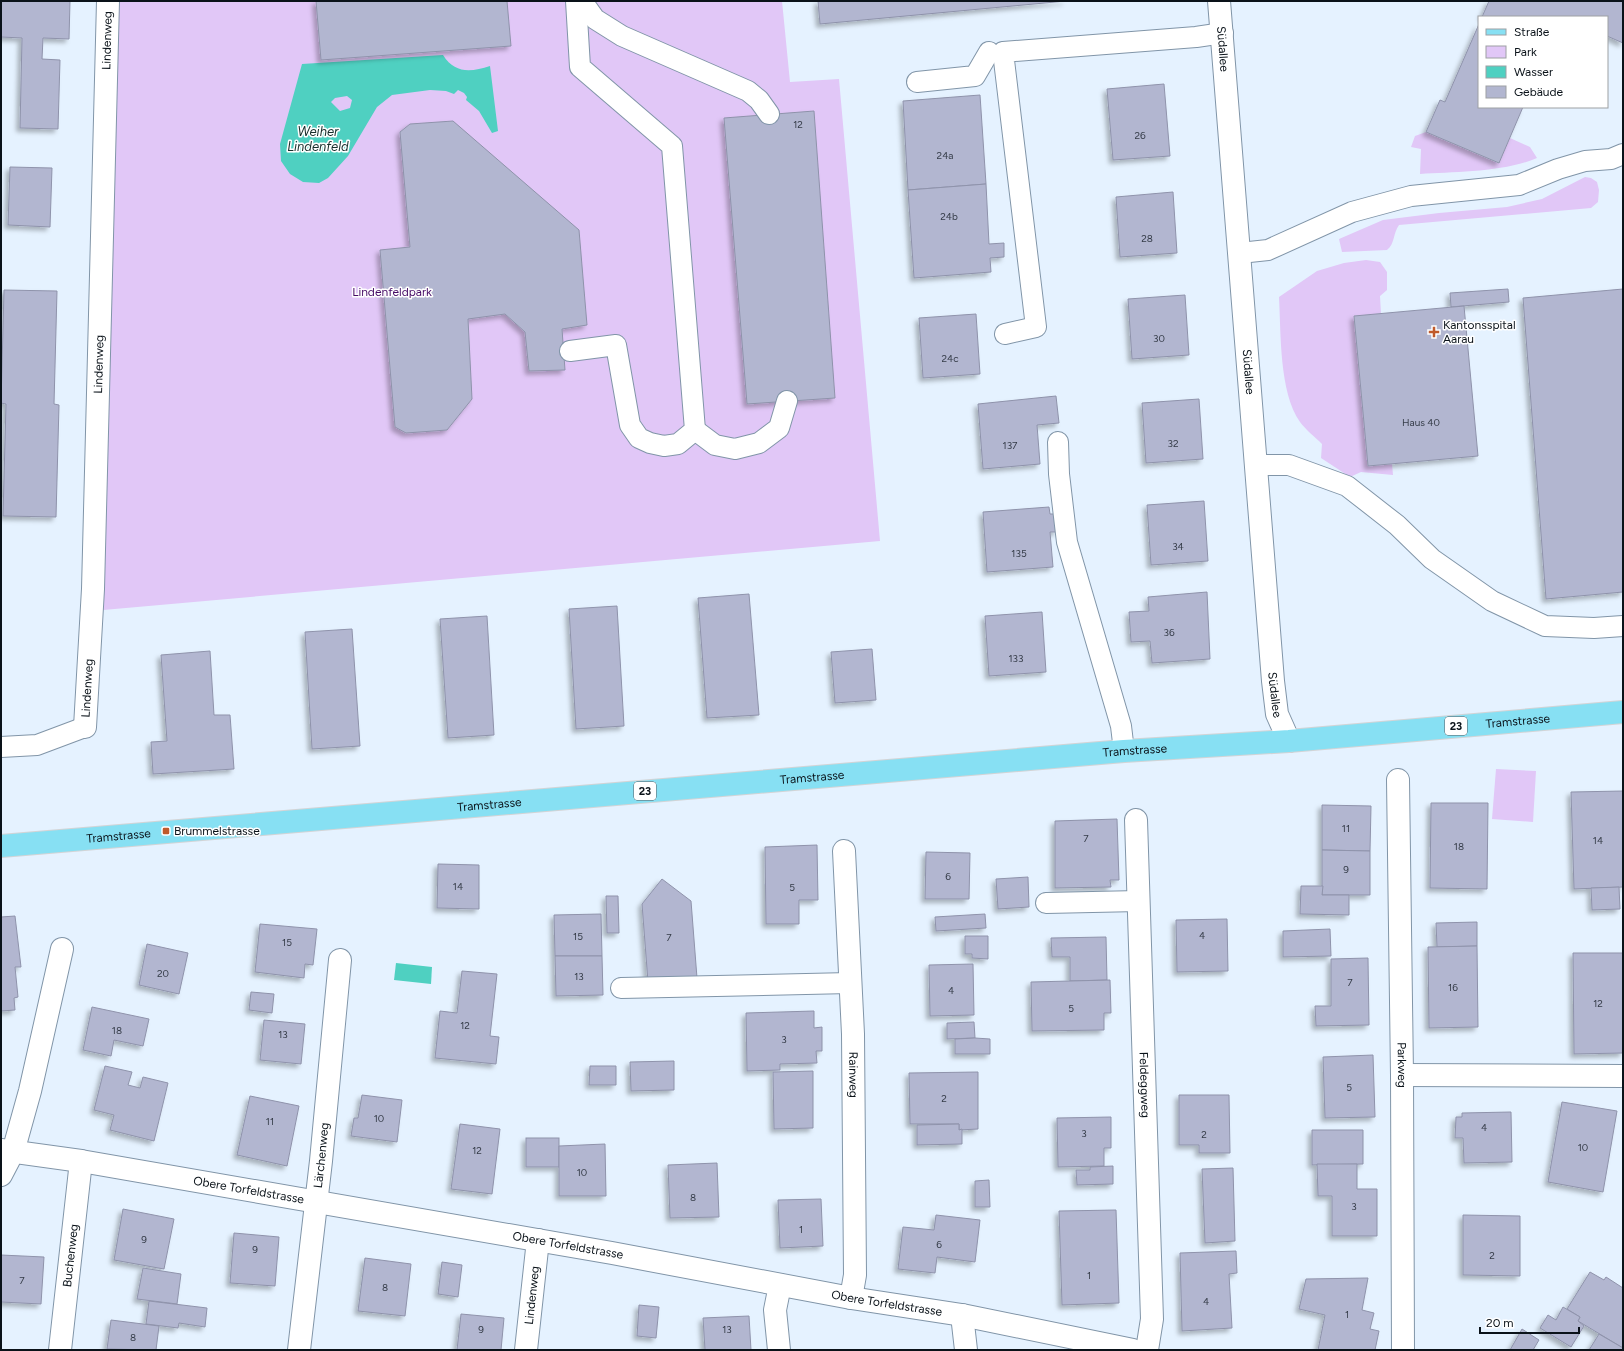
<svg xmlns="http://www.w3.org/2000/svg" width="1624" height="1351" font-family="Figtree,sans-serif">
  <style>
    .green { fill: #e1c7f7 }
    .water { fill: #4fd0c1; fill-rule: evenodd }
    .building { fill: #b2b6d0; stroke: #8f93ab; filter: url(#shadow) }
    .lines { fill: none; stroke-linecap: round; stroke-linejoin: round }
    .lane-casing { stroke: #8195a8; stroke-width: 22 }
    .street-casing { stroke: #8195a8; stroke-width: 24 }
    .primary-casing { stroke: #d3d4d6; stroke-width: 24 }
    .lane { stroke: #fff; stroke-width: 20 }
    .street { stroke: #fff; stroke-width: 22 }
    .primary { stroke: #87e0f3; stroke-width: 22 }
    .poi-dot { fill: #c05a2b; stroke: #fff; stroke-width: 1.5 }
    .labels { text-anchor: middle; stroke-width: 3; stroke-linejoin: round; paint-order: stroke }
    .number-label { font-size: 10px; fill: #343b47 }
    .shield { fill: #fff; stroke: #54595e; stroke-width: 1 }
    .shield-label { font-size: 11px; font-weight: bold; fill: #0a1219 }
    .street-label { font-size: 12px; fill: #0a1219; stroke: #fff }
    .park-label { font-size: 12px; fill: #460b66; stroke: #fff }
    .poi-label { font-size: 12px; fill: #0a1219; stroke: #fff; text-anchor: start }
    .water-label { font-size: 13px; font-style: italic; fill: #182e2b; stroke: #fff }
  </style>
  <defs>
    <filter id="shadow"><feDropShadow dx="-3.5" dy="3.5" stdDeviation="2" flood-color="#0004"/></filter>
  </defs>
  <rect width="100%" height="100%" fill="#e5f2ff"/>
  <!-- green -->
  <g class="green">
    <path d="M 108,1 L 782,1 L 790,82 L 839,79 L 880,541 L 92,611 Z"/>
    <path d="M 1426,132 L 1498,163 L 1510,138 L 1530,147 L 1537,158 C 1505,172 1455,172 1420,174 L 1421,149 L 1411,147 L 1415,136 Z"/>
    <path d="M 1585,177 L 1591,178 L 1597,182 L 1599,190 L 1598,202 L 1591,208 L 1399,225 C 1393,233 1395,244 1387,250 L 1342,252 L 1339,239 L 1383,220 L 1439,213 L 1507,207 L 1542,199 Z"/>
    <path d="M 1366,260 L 1380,262 L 1387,272 L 1387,290 L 1380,296 L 1381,314 L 1354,317 L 1368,466 L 1392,464 L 1393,475 L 1361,472 L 1350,477 L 1321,458 L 1322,444 C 1315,437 1306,430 1300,422 C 1279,392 1281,333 1279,297 L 1317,271 L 1344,263 Z"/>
    <path d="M 1496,769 L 1536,771 L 1533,822 L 1492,819 Z"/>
  </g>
  <!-- water -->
  <g class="water">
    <path d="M 443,55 C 455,74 471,72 490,66 L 498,131 L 492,133 L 479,111 L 466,100 L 467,97 L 464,93 L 458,90 L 454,94 L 446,91 L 430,90 L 392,95 L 377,107 L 348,156 L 328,178 L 319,183 L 303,182 L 290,174 L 281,161 L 280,144 L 302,64 ZM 347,96 L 352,100 L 350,108 L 340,111 L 331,102 L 335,98 Z"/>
    <path d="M 396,963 L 432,967 L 431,984 L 394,980 Z"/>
  </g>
  <!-- building -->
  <g class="building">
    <path d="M 1,1 L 70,1 L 69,39 L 43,38 L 42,59 L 60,60 L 58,129 L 20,128 L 22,38 L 1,37 Z"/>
    <path d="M 316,1 L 507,1 L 511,46 L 321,60 Z"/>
    <path d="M 818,1 L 1066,1 L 820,24 Z"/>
    <path d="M 1489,1 L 1623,1 L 1623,43 L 1607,36 L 1607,17 L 1482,17 Z"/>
    <path d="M 1479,24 L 1479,107 L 1523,107 L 1499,163 L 1426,132 L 1440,100 L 1445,102 Z"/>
    <path d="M 1164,84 L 1170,156 L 1113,160 L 1107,89 Z"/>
    <path d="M 980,95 L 986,184 L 908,190 L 903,101 Z"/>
    <path d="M 814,111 L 835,398 L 747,404 L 724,118 Z"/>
    <path d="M 453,121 L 579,230 L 587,325 L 562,329 L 565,370 L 529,371 L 525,332 L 505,314 L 468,319 L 472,399 L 447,430 L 406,433 L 395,427 L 380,250 L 410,247 L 400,132 L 410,124 Z"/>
    <path d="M 10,167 L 52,168 L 50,227 L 8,225 Z"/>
    <path d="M 986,184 L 989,244 L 1004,243 L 1004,257 L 990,258 L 991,272 L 914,278 L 908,190 Z"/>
    <path d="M 1173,192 L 1177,253 L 1120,257 L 1116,197 Z"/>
    <path d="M 1508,289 L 1509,302 L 1451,307 L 1450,293 Z"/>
    <path d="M 1623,289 L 1623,592 L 1546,599 L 1523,298 Z"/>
    <path d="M 4,290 L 57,291 L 54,404 L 59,405 L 56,517 L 3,516 L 6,404 L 1,403 Z"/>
    <path d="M 1185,295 L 1189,355 L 1132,359 L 1128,299 Z"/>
    <path d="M 1464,306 L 1478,456 L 1368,466 L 1354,316 Z"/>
    <path d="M 976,314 L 980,374 L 923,378 L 919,318 Z"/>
    <path d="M 1056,396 L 1059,423 L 1037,425 L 1040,464 L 983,469 L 978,404 Z"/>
    <path d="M 1199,399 L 1203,459 L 1146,463 L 1142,403 Z"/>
    <path d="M 1204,501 L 1208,561 L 1151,565 L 1147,505 Z"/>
    <path d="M 1049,507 L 1050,514 L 1056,514 L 1057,532 L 1050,532 L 1053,567 L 987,572 L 983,512 Z"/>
    <path d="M 1207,592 L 1210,659 L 1152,663 L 1150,641 L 1131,642 L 1129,612 L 1149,611 L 1148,597 Z"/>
    <path d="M 749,594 L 759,715 L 707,718 L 698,598 Z"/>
    <path d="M 617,606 L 624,726 L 576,729 L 569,609 Z"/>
    <path d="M 1042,612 L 1046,672 L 989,676 L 985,616 Z"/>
    <path d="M 487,616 L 494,735 L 448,738 L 440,619 Z"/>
    <path d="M 352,629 L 360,746 L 312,749 L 305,632 Z"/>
    <path d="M 872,649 L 876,700 L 835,703 L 831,652 Z"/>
    <path d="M 210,651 L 214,715 L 230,715 L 234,769 L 153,774 L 151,742 L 167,741 L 161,655 Z"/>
    <path d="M 1623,791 L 1623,887 L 1574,889 L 1571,792 Z"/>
    <path d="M 1431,803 L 1488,803 L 1487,889 L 1430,888 Z"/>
    <path d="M 1322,805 L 1371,806 L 1370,851 L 1322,850 Z"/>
    <path d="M 1117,819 L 1119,880 L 1110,880 L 1111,887 L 1055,888 L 1055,821 Z"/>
    <path d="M 817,845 L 818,900 L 799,900 L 799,924 L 766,924 L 765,847 Z"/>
    <path d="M 1322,850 L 1370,851 L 1370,895 L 1322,895 Z"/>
    <path d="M 926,852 L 970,853 L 969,899 L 925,899 Z"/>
    <path d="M 438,864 L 479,865 L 479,909 L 437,908 Z"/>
    <path d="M 1028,877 L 1029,907 L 998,909 L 996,879 Z"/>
    <path d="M 662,879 L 691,901 L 697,978 L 648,982 L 642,904 Z"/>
    <path d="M 1301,886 L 1323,886 L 1322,895 L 1349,895 L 1349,915 L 1300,914 Z"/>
    <path d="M 1619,887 L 1620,909 L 1592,910 L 1591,888 Z"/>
    <path d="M 606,896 L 618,896 L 619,933 L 607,933 Z"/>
    <path d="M 601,914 L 602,956 L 555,956 L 554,915 Z"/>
    <path d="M 985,914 L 986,928 L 936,931 L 935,917 Z"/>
    <path d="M 15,916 L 21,967 L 15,967 L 18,997 L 14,998 L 15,1010 L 1,1011 L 1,917 Z"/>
    <path d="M 1227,919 L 1228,971 L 1177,972 L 1176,920 Z"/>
    <path d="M 1477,922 L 1477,946 L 1437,947 L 1436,923 Z"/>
    <path d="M 260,924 L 317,929 L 313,965 L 305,964 L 304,978 L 255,972 Z"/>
    <path d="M 1330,929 L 1331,956 L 1283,957 L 1283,931 Z"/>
    <path d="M 965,936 L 988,936 L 988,959 L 972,958 L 972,954 L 965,954 Z"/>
    <path d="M 1106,937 L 1107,980 L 1070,981 L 1070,957 L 1052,957 L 1051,938 Z"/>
    <path d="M 147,944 L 188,953 L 179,994 L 139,985 Z"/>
    <path d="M 1477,946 L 1478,1027 L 1429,1028 L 1428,947 Z"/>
    <path d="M 1573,953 L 1623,953 L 1623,1053 L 1574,1054 Z"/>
    <path d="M 555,956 L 602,956 L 603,995 L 556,996 Z"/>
    <path d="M 1368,958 L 1369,1025 L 1316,1026 L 1315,1006 L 1331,1006 L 1331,959 Z"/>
    <path d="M 973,964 L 974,1015 L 930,1016 L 929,965 Z"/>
    <path d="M 462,971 L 497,974 L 490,1036 L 499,1037 L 496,1064 L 435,1058 L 440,1011 L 457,1013 Z"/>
    <path d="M 1110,980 L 1111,1013 L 1104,1013 L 1104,1030 L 1032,1031 L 1031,982 Z"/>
    <path d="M 251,992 L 274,994 L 272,1013 L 249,1010 Z"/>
    <path d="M 92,1007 L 149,1019 L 143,1046 L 114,1040 L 111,1056 L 83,1050 Z"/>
    <path d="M 814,1011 L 814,1028 L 822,1027 L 822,1051 L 816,1051 L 817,1063 L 780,1064 L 780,1070 L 747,1071 L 746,1013 Z"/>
    <path d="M 264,1020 L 305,1024 L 301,1064 L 260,1060 Z"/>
    <path d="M 974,1022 L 975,1038 L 947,1039 L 947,1023 Z"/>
    <path d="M 975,1038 L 990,1039 L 990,1054 L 955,1054 L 955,1039 Z"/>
    <path d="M 1373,1055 L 1375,1117 L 1325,1118 L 1323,1057 Z"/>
    <path d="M 674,1061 L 674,1090 L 631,1091 L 630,1062 Z"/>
    <path d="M 105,1066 L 132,1072 L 128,1085 L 140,1088 L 143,1077 L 168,1083 L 154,1141 L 110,1130 L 114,1115 L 94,1110 Z"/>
    <path d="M 590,1066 L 616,1066 L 616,1085 L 589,1085 Z"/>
    <path d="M 813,1071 L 813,1128 L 774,1129 L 773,1072 Z"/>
    <path d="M 978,1072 L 978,1129 L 959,1130 L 959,1124 L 910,1124 L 909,1073 Z"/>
    <path d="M 362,1095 L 402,1100 L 397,1142 L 351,1136 L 354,1118 L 358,1118 Z"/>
    <path d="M 1179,1095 L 1229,1095 L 1230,1153 L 1199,1153 L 1199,1145 L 1179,1145 Z"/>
    <path d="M 250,1096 L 299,1106 L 287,1166 L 237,1155 Z"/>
    <path d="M 1562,1102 L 1617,1111 L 1603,1192 L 1548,1182 Z"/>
    <path d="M 1511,1112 L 1512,1162 L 1464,1163 L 1463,1138 L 1455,1138 L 1456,1117 L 1462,1117 L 1462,1113 Z"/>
    <path d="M 1111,1117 L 1111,1148 L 1104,1148 L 1104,1166 L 1058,1167 L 1057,1118 Z"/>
    <path d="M 460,1124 L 500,1129 L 492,1194 L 451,1189 Z"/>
    <path d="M 959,1124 L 959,1130 L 962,1129 L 962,1144 L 917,1145 L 917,1125 Z"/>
    <path d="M 1312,1130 L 1363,1130 L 1363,1164 L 1312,1165 Z"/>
    <rect x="526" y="1138" width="33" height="29"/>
    <path d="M 605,1144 L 606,1196 L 559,1196 L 559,1146 Z"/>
    <path d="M 717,1163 L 719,1217 L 670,1218 L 668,1165 Z"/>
    <path d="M 1317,1164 L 1357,1164 L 1357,1189 L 1377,1189 L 1377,1236 L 1332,1236 L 1332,1196 L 1318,1196 Z"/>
    <path d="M 1113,1166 L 1113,1184 L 1077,1185 L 1076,1170 L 1090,1170 L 1090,1167 Z"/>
    <path d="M 1233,1168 L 1235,1241 L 1205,1243 L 1202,1169 Z"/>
    <path d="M 989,1180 L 990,1207 L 975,1207 L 975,1181 Z"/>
    <path d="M 821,1199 L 823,1246 L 780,1248 L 778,1200 Z"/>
    <path d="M 123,1209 L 174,1219 L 164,1269 L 114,1260 Z"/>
    <path d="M 1116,1210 L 1119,1303 L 1062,1305 L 1059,1211 Z"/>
    <path d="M 936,1215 L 980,1220 L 975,1262 L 937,1257 L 935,1273 L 898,1269 L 903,1227 L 934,1230 Z"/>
    <path d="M 1463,1215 L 1520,1216 L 1520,1276 L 1463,1275 Z"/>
    <path d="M 234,1233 L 279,1237 L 275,1286 L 230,1283 Z"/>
    <path d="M 1236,1251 L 1237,1273 L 1229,1274 L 1232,1328 L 1182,1331 L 1180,1253 Z"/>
    <path d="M 1,1255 L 44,1257 L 41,1304 L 1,1302 Z"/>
    <path d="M 365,1258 L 411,1264 L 405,1316 L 358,1311 Z"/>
    <path d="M 442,1262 L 462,1265 L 458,1297 L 438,1294 Z"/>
    <path d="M 143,1268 L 181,1274 L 177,1304 L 137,1299 Z"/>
    <path d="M 1590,1272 L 1604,1280 L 1606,1277 L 1623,1288 L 1623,1348 L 1578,1321 L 1580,1317 L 1567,1309 Z"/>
    <path d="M 1368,1278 L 1362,1310 L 1374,1313 L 1370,1329 L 1379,1331 L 1375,1350 L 1318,1350 L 1325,1315 L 1299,1309 L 1306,1279 Z"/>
    <path d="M 149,1301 L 207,1308 L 205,1327 L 179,1323 L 178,1328 L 146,1324 Z"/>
    <path d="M 639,1305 L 659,1307 L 656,1338 L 637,1336 Z"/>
    <path d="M 1563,1307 L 1580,1317 L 1578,1321 L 1584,1326 L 1571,1347 L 1540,1328 L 1548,1315 L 1556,1320 Z"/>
    <path d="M 461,1314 L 504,1318 L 501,1350 L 457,1350 Z"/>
    <path d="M 749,1316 L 751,1350 L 705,1350 L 703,1318 Z"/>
    <path d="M 111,1320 L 159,1326 L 156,1350 L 107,1349 Z"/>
    <path d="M 1522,1329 L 1539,1340 L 1533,1350 L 1510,1350 Z"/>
    <path d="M 1599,1334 L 1623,1348 L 1623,1350 L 1589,1350 Z"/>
  </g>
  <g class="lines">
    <!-- lane casing -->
    <g class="lane-casing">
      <g id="lane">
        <path d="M 582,1 L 595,19 L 622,36 L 748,91 L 759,100 L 769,114"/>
        <path d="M 917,82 L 975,76 L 989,52"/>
        <path d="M 1240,253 L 1268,250 L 1352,212 L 1411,196 L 1519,185 L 1558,169 L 1585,161 L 1611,159 L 1623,154"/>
        <path d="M 1005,334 L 1036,327 L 1003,52 L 1196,37 L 1223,33"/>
        <path d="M 570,351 L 616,345 L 630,425 L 639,438 L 650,443 L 664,446 L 678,444 L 695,430 L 672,146 L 580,67 L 576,1"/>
        <path d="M 695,430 L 715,445 L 735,449 L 759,443 L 779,428 L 787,401"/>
        <path d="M 1058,442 L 1059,474 L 1067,542 L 1121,726 L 1124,751"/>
        <path d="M 1256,465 L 1289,465 L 1347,486 L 1397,525 L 1432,559 L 1492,601 L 1545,626 L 1594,628 L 1623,626"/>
        <path d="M 1,747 L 37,745 L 85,727"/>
        <path d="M 1046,903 L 1139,901"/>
        <path d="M 621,988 L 850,983"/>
      </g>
    </g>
    <!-- street casing -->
    <g class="street-casing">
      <g id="street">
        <path id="s1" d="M 1219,1 L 1273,681 L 1277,714 L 1289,741"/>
        <path id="s2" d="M 85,727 L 93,589 L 108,1"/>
        <path id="s3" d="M 1398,780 L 1402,1075 L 1403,1350"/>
        <path id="s4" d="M 1136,820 L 1152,1319 L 1147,1350"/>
        <path id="s5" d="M 844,851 L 853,1034 L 855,1275 L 851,1298"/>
        <path d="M 1402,1075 L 1623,1076"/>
        <path id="s6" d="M 1,1150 L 81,1161 L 612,1253 L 851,1298 L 962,1315 L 1133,1350"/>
        <path d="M 1,1175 L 13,1152 L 30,1091 L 62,949"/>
        <path d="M 962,1315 L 966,1350"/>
        <path id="s7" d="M 60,1350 L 81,1161"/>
        <path id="s8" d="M 299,1350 L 321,1161 L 340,960"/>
        <path id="s9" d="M 526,1350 L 538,1240"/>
        <path d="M 779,1350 L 775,1310 L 780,1285"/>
      </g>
    </g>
    <!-- primary casing -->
    <g class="primary-casing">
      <g id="primary">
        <path id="s10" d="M 1,846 L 1124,751 L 1289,741 L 1623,712"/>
      </g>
    </g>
    <!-- lane -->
    <use href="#lane" class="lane"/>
    <!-- street -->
    <use href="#street" class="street"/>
    <!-- primary -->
    <use href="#primary" class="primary"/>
  </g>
  <!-- markers -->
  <g class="poi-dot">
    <path d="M1432 326h4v4h4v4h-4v4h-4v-4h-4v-4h4z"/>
    <rect x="162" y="827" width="8" height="8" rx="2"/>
  </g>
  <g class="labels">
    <!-- number labels -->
    <g class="number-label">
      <text x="798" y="128">12</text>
      <text x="1140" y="139">26</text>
      <text x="945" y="159">24a</text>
      <text x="949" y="220">24b</text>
      <text x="1147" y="242">28</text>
      <text x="1159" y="342">30</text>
      <text x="950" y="362">24c</text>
      <text x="1421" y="426">Haus 40</text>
      <text x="1173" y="447">32</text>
      <text x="1010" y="449">137</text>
      <text x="1178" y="550">34</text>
      <text x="1019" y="557">135</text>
      <text x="1169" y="636">36</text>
      <text x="1016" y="662">133</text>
      <text x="1346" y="832">11</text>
      <text x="1086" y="842">7</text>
      <text x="1598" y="844">14</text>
      <text x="1459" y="850">18</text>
      <text x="1346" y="873">9</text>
      <text x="948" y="880">6</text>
      <text x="458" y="890">14</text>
      <text x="792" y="891">5</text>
      <text x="1202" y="939">4</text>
      <text x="578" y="940">15</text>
      <text x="669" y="941">7</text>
      <text x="287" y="946">15</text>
      <text x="163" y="977">20</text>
      <text x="579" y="980">13</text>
      <text x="1350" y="986">7</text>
      <text x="1453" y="991">16</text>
      <text x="951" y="994">4</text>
      <text x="1598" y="1007">12</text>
      <text x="1071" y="1012">5</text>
      <text x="465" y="1029">12</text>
      <text x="117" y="1034">18</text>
      <text x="283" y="1038">13</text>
      <text x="784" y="1043">3</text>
      <text x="1349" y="1091">5</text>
      <text x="944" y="1102">2</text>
      <text x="379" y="1122">10</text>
      <text x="270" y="1125">11</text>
      <text x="1484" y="1131">4</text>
      <text x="1084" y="1137">3</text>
      <text x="1204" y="1138">2</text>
      <text x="1583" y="1151">10</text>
      <text x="477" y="1154">12</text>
      <text x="582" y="1176">10</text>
      <text x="693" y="1201">8</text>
      <text x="1354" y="1210">3</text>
      <text x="801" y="1233">1</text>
      <text x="144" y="1243">9</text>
      <text x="939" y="1248">6</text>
      <text x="255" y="1253">9</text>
      <text x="1492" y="1259">2</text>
      <text x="1089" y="1279">1</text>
      <text x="22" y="1284">7</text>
      <text x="385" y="1291">8</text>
      <text x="1206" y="1305">4</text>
      <text x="1347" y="1318">1</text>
      <text x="481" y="1333">9</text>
      <text x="727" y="1333">13</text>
      <text x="133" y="1341">8</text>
    </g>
    <!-- shield labels -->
    <g class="shield">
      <rect x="1445" y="717" width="22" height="18" rx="3"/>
      <rect x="634" y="782" width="22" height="18" rx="3"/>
    </g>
    <g class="shield-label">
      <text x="1456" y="730">23</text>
      <text x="645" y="795">23</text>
    </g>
    <!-- street labels -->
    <g class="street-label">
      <text dy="4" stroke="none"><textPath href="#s2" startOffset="687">Lindenweg</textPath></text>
      <text dy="4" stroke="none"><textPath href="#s1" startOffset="48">Südallee</textPath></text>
      <text dy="4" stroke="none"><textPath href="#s2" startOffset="363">Lindenweg</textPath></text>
      <text dy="4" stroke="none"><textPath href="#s1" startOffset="372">Südallee</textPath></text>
      <text dy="4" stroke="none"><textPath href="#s2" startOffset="39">Lindenweg</textPath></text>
      <text dy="4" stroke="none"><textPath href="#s1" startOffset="696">Südallee</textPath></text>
      <text dy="4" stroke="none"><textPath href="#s10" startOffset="1522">Tramstrasse</textPath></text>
      <text dy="4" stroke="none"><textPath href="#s10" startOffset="1138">Tramstrasse</textPath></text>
      <text dy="4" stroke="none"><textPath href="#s10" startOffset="814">Tramstrasse</textPath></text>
      <text dy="4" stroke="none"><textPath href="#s10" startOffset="490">Tramstrasse</textPath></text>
      <text dy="4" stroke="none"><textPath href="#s10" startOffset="118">Tramstrasse</textPath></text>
      <text dy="4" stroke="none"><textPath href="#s3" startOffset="285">Parkweg</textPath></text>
      <text dy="4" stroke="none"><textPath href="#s5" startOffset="224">Rainweg</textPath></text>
      <text dy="4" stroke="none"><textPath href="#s4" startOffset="265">Feldeggweg</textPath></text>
      <text dy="4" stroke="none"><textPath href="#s8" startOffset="196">Lärchenweg</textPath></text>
      <text dy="4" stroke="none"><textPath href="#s6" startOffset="251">Obere Torfeldstrasse</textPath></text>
      <text dy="4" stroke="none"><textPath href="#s6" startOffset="575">Obere Torfeldstrasse</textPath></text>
      <text dy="4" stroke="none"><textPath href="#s7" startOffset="95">Buchenweg</textPath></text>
      <text dy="4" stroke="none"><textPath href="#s9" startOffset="55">Lindenweg</textPath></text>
      <text dy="4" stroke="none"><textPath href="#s6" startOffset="899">Obere Torfeldstrasse</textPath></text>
    </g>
    <!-- park labels -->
    <g class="park-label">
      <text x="392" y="296">Lindenfeldpark</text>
    </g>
    <!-- poi labels -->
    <g class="poi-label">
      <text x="1443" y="329">Kantonsspital<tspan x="1443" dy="14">Aarau</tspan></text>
      <text x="174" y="835">Brummelstrasse</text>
    </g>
    <!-- water labels -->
    <g class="water-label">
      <text x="318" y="136">Weiher<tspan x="318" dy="15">Lindenfeld</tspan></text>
    </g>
  </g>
  <!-- border -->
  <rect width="1624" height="1351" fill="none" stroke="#0a1219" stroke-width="4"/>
  <!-- legend -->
  <rect x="1478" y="16" width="130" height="92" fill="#ffffff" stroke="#9da0a3"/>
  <rect x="1486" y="29" width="20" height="6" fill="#87e0f3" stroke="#9da0a3"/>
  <text x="1514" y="36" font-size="12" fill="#0a1219">Straße</text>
  <rect x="1486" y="46" width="20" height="12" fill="#e1c7f7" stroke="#9da0a3"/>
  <text x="1514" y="56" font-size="12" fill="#0a1219">Park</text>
  <rect x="1486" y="66" width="20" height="12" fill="#4fd0c1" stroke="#9da0a3"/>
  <text x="1514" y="76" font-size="12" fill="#0a1219">Wasser</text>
  <rect x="1486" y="86" width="20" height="12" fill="#b2b6d0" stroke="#9da0a3"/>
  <text x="1514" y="96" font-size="12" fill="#0a1219">Gebäude</text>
  <!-- scale -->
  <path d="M1480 1327v6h99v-6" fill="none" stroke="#0a1219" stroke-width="2"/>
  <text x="1486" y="1327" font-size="12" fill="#0a1219" stroke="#ffffff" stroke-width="3" paint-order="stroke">20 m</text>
</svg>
